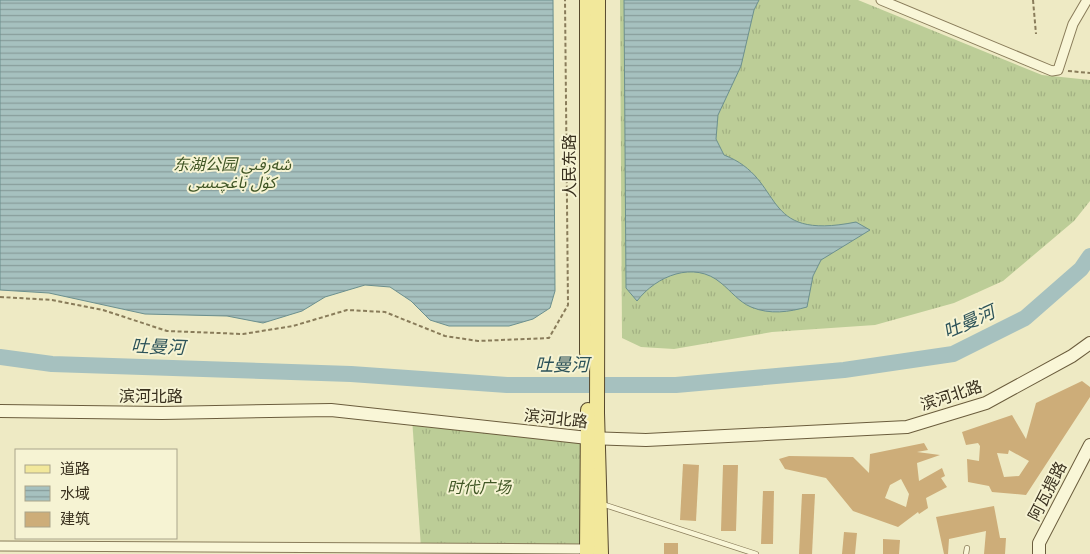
<svg xmlns="http://www.w3.org/2000/svg" width="1090" height="554" font-family="'Roboto Serif','Noto Sans Arabic','Noto Sans SC',serif">
  <style>
    .grass { fill: url(#grass-tufts) }
    .water { fill: url(#water-rules); stroke: #6c908e }
    .lines { fill: none; stroke-linecap: round; stroke-linejoin: round }
    .river { stroke: #a6c1bf; stroke-width: 16 }
    .building { fill: #cdad79; fill-rule: evenodd }
    .lane-casing { stroke: #897c5a; stroke-width: 6 }
    .street-casing { stroke: #897c5a; stroke-width: 11 }
    .secondary-casing { stroke: #6b5d3d; stroke-width: 14 }
    .primary-casing { stroke: #57492e; stroke-width: 16 }
    .path { stroke: #897c5a; stroke-width: 2; stroke-dasharray: 4 2.5; stroke-linecap: butt }
    .lane { stroke: #f9f6d7; stroke-width: 4.5 }
    .street { stroke: #f9f6d7; stroke-width: 9 }
    .secondary { stroke: #f9f6d7; stroke-width: 12 }
    .primary { stroke: #f2e89b; stroke-width: 14 }
    .labels { text-anchor: middle; stroke-width: 4; stroke-linejoin: round; paint-order: stroke }
    .park-label { font-size: 16px; font-style: italic; fill: #405625; stroke: #f6f3d3 }
    .street-label { font-size: 16px; fill: #39301e; stroke: #f6f3d3 }
    .water-label { font-size: 18px; font-style: italic; fill: #2d5359; stroke: #f6f3d3 }
  </style>
  <defs>
    <pattern id="grass-tufts" width="24" height="20" patternUnits="userSpaceOnUse" patternTransform="scale(1.25)"><rect width="24" height="20" fill="#bccd97"/><path d="M3 7l-1-3M5 7V3M7 7l1-3M15 17l-1-3M17 17v-4M19 17l1-3" fill="none" stroke="#a2b082"/></pattern>
    <pattern id="water-rules" width="6" height="5" patternUnits="userSpaceOnUse" patternTransform="scale(1.25)"><rect width="6" height="5" fill="#a6c1bf"/><path d="M0 2.5h6" fill="none" stroke="#889d9b"/></pattern>
  </defs>
  <rect width="100%" height="100%" fill="#eeeac4"/>
  <!-- grass -->
  <g class="grass">
    <path d="M 620,0 L 858,0 L 1042,75 L 1090,80 L 1090,201 L 1074,221 L 1003,281 L 954,303 L 875,325 L 772,332 L 674,349 L 641,347 L 622,338 Z"/>
    <path d="M 412,418 L 588,438 L 587,549 L 421,548 Z"/>
  </g>
  <!-- water -->
  <g class="water">
    <path d="M 0,0 L 553,0 L 555,291 L 550,308 L 533,319 L 509,326 L 449,326 L 430,320 L 411,301 L 390,287 L 365,285 L 325,297 L 302,311 L 263,323 L 227,316 L 145,314 L 49,293 L 0,290 Z"/>
    <path d="M 624,0 L 759,0 L 754,10 L 741,66 L 718,115 L 716,139 L 724,155 C 787,179 757,242 856,222 L 870,230 L 821,260 L 813,276 L 807,307 C 789,312 770,315 751,307 C 739,302 731,291 721,283 C 694,260 656,276 637,301 L 626,288 Z"/>
  </g>
  <g class="lines">
    <!-- river -->
    <path class="river" d="M 0,357 L 52,364 L 351,374 L 507,385 L 676,385 L 844,370 L 953,354 L 1025,318 L 1081,269 L 1090,256"/>
  </g>
  <!-- building -->
  <g class="building">
    <path d="M 1082,381 L 1090,387 L 1090,397 L 1026,495 L 992,492 L 989,486 L 968,482 L 967,459 L 979,461 L 980,446 L 978,443 L 966,445 L 962,432 L 1012,415 L 1026,439 L 1036,403 ZM 1009,450 L 1029,461 L 1019,476 L 1004,477 L 997,453 L 1008,454 Z"/>
    <path d="M 924,443 L 928,450 L 917,452 L 940,455 L 917,463 L 919,481 L 942,468 L 945,476 L 941,478 L 947,487 L 926,498 L 928,508 L 919,514 L 918,512 L 898,527 L 853,511 L 826,478 L 785,469 L 779,459 L 789,456 L 853,457 L 869,473 L 870,454 ZM 901,479 L 909,494 L 906,507 L 885,498 L 890,485 Z"/>
    <path d="M 683,464 L 699,465 L 696,521 L 680,520 Z"/>
    <path d="M 723,465 L 738,465 L 736,531 L 721,531 Z"/>
    <path d="M 763,491 L 774,491 L 773,544 L 761,544 Z"/>
    <path d="M 802,494 L 815,494 L 812,554 L 799,554 Z"/>
    <path d="M 994,506 L 1000,538 L 1006,538 L 1005,554 L 984,554 L 986,531 L 949,539 L 948,554 L 944,554 L 936,517 Z"/>
    <path d="M 844,532 L 857,533 L 855,554 L 842,554 Z"/>
    <path d="M 883,539 L 900,540 L 899,554 L 883,554 Z"/>
    <rect x="664" y="543" width="14" height="11"/>
  </g>
  <g class="lines">
    <!-- lane casing -->
    <g class="lane-casing">
      <g id="lane">
        <path d="M 602,504 L 756,554"/>
        <path d="M 966,554 L 967,548"/>
      </g>
    </g>
    <!-- street casing -->
    <g class="street-casing">
      <g id="street">
        <path d="M 881,0 L 1052,71 L 1058,70 L 1073,24 L 1087,0"/>
        <path d="M 0,546 L 587,549"/>
      </g>
    </g>
    <!-- secondary casing -->
    <g class="secondary-casing">
      <g id="secondary">
        <path d="M 0,411 L 162,413 L 331,410 L 588,438 L 646,440 L 907,427 L 986,403 L 1072,356 L 1090,343"/>
        <path d="M 1039,554 L 1039,543 L 1090,445"/>
      </g>
    </g>
    <!-- primary casing -->
    <g class="primary-casing">
      <g id="primary">
        <path d="M 587,0 L 587,353"/>
        <path d="M 598,0 L 597,413 L 601,554"/>
        <path d="M 587,554 L 588,410"/>
      </g>
    </g>
    <!-- path -->
    <g class="path">
      <path d="M 1033,0 L 1036,34"/>
      <path d="M 1068,71 L 1090,73"/>
      <path d="M 0,297 L 52,300 L 103,310 L 167,331 L 243,334 L 293,326 L 347,310 L 385,312 L 445,336 L 478,341 L 549,338 L 568,305 L 565,0"/>
    </g>
    <!-- lane -->
    <use href="#lane" class="lane"/>
    <!-- street -->
    <use href="#street" class="street"/>
    <!-- secondary -->
    <use href="#secondary" class="secondary"/>
    <!-- primary -->
    <use href="#primary" class="primary"/>
  </g>
  <g class="labels">
    <!-- park labels -->
    <g class="park-label">
      <text x="232" y="170">东湖公园 شەرقىي<tspan x="232" dy="18">كۆل باغچىسى</tspan></text>
      <text x="479" y="493">时代广场</text>
    </g>
    <!-- street labels -->
    <g class="street-label">
      <text transform="translate(569 166) rotate(-90)" y="6">人民东路</text>
      <text transform="translate(951 395) rotate(-18)" y="6">滨河北路</text>
      <text x="151" y="402">滨河北路</text>
      <text transform="translate(556 418) rotate(6)" y="6">滨河北路</text>
      <text transform="translate(1047 491) rotate(-63)" y="6">阿瓦提路</text>
    </g>
    <!-- water labels -->
    <g class="water-label">
      <text transform="translate(969 322) rotate(-24)" y="6">吐曼河</text>
      <text transform="translate(158 347) rotate(2)" y="6">吐曼河</text>
      <text x="562" y="371">吐曼河</text>
    </g>
  </g>
  <!-- legend -->
  <rect x="15" y="449" width="162" height="90" fill="#f6f3d3" stroke="#aaa58b"/>
  <rect x="25" y="465" width="25" height="8" fill="#f2e89b" stroke="#aaa58b"/>
  <text x="60" y="474" font-size="15" fill="#39301e">道路</text>
  <rect x="25" y="486" width="25" height="15" fill="url(#water-rules)" stroke="#aaa58b"/>
  <text x="60" y="499" font-size="15" fill="#39301e">水域</text>
  <rect x="25" y="512" width="25" height="15" fill="#cdad79" stroke="#aaa58b"/>
  <text x="60" y="524" font-size="15" fill="#39301e">建筑</text>
</svg>
